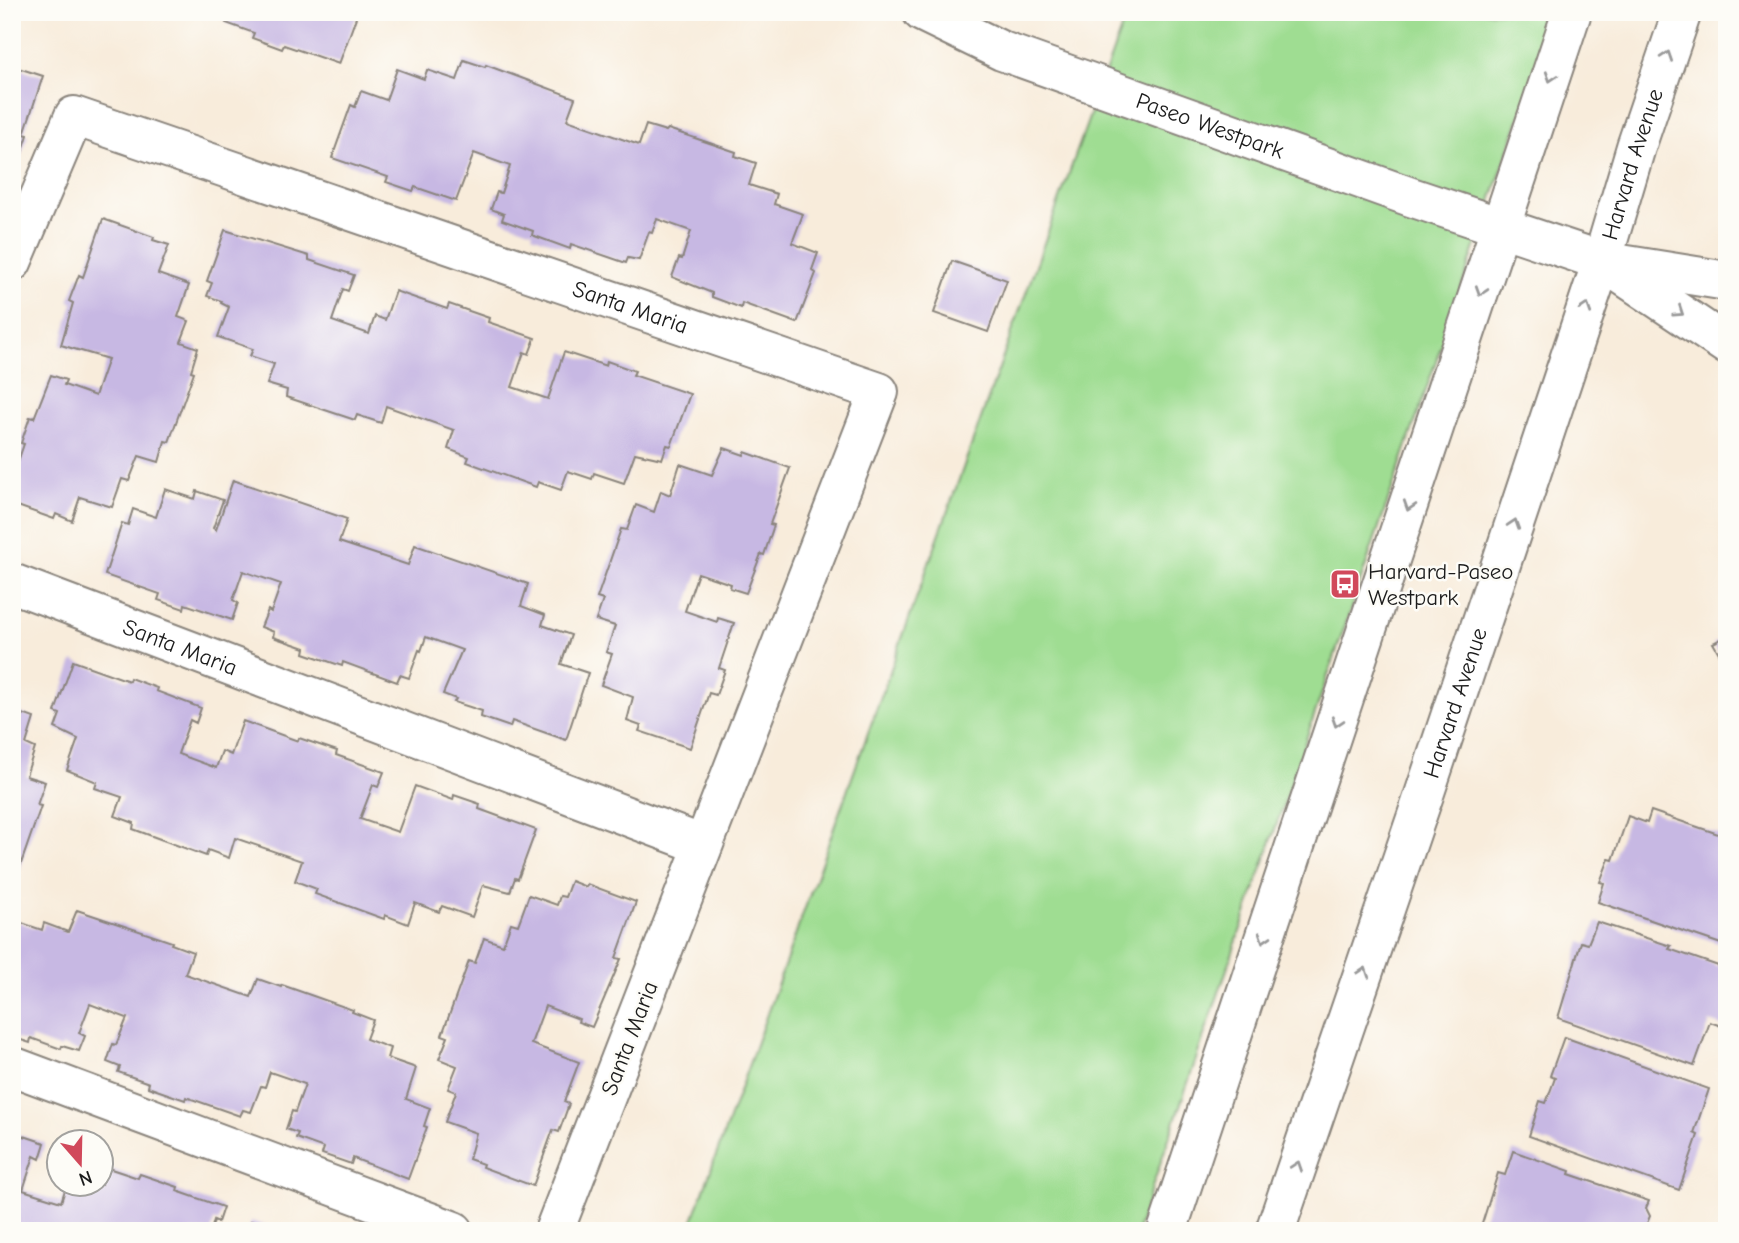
<svg xmlns="http://www.w3.org/2000/svg" width="1739" height="1243" font-family="'Comic Neue',sans-serif">
  <style>
    .green { fill: #9fdd92; stroke: #5e7c57; stroke-width: 2 }
    .building { fill: #c7b8e3 }
    .lines { fill: none; stroke-linecap: round; stroke-linejoin: round }
    .minor-casing { stroke: #8a847c; stroke-width: 42 }
    .tertiary-casing { stroke: #8a847c; stroke-width: 42 }
    .secondary-casing { stroke: #8a847c; stroke-width: 42 }
    .minor { stroke: #fff; stroke-width: 38 }
    .tertiary { stroke: #fff; stroke-width: 38 }
    .secondary { stroke: #fff; stroke-width: 38 }
    .oneway { stroke: #999 }
    .labels { text-anchor: middle; stroke-width: 5; stroke-linejoin: round; paint-order: stroke }
    .street-label { font-size: 23px; fill: #1c1c1c; stroke: #fdfcf7 }
    .poi-label { font-size: 23px; fill: #1c1c1c; stroke: #fdfcf7; text-anchor: start }
  </style>
  <rect width="100%" height="100%" fill="#fdfcf7"/>
  <filter id="ink" filterUnits="userSpaceOnUse"><feTurbulence type="fractalNoise" baseFrequency=".0143" numOctaves="2"/><feDisplacementMap in="SourceGraphic" scale="14" xChannelSelector="R" yChannelSelector="G"/><feConvolveMatrix kernelMatrix="1 2 1 2 8 2 1 2 1" color-interpolation-filters="sRGB"/></filter>
  <filter id="wash" filterUnits="userSpaceOnUse"><feTurbulence type="fractalNoise" baseFrequency=".00686" numOctaves="4" result="noise"/><feDisplacementMap in="SourceGraphic" scale="28" xChannelSelector="R" yChannelSelector="G"/><feGaussianBlur stdDeviation="1.57" result="paint"/><feColorMatrix in="noise" values="0 0 0 0 0 0 0 0 0 0 0 0 0 0 0 0 0 1.4 0 .05"/><feComposite in="paint" operator="in"/></filter>
  <g filter="url(#wash)">
    <rect width="100%" height="100%" fill="#f8ecdb"/>
    <!-- green -->
    <path class="green" d="M 1127,12 L 1556,12 L 1137,1231 L 689,1231 Z"/>
    <g id="blocks">
      <!-- building -->
      <g class="building">
        <path d="M 215,12 L 358,12 L 339,64 L 284,45 L 282,49 L 252,38 L 254,33 L 226,23 L 227,20 L 214,15 Z"/>
        <path d="M 464,60 L 485,67 L 486,65 L 575,98 L 567,120 L 639,145 L 646,125 L 666,131 L 668,129 L 736,152 L 735,156 L 756,163 L 749,185 L 777,194 L 774,204 L 803,214 L 792,243 L 818,253 L 812,270 L 816,273 L 797,323 L 742,303 L 741,308 L 712,297 L 712,293 L 672,277 L 679,258 L 682,259 L 691,231 L 657,219 L 652,233 L 649,232 L 639,260 L 628,258 L 626,263 L 571,244 L 570,249 L 532,235 L 533,231 L 502,220 L 504,214 L 491,209 L 497,192 L 501,193 L 510,166 L 474,153 L 456,201 L 415,187 L 413,191 L 386,182 L 388,177 L 332,158 L 351,105 L 355,107 L 361,91 L 386,100 L 397,69 L 424,79 L 427,70 L 457,80 Z"/>
        <path d="M 12,66 L 43,76 L 24,134 L 28,135 L 19,162 L 12,160 Z"/>
        <path d="M 103,219 L 154,237 L 153,240 L 169,245 L 158,274 L 189,285 L 178,317 L 189,321 L 181,342 L 198,348 L 191,371 L 194,372 L 169,442 L 165,441 L 159,462 L 139,456 L 129,481 L 122,479 L 112,507 L 80,497 L 72,521 L 56,514 L 54,519 L 12,504 L 12,479 L 24,444 L 21,443 L 30,417 L 34,418 L 51,375 L 66,380 L 64,385 L 95,396 L 108,359 L 61,345 L 73,303 L 69,301 L 79,275 L 83,277 Z"/>
        <path d="M 225,230 L 309,256 L 309,260 L 354,275 L 348,291 L 343,289 L 332,321 L 369,334 L 375,316 L 385,320 L 395,291 L 447,309 L 449,304 L 489,318 L 488,322 L 535,338 L 529,354 L 524,352 L 512,387 L 548,399 L 564,352 L 606,366 L 607,361 L 635,371 L 633,375 L 690,394 L 671,446 L 667,445 L 662,459 L 635,453 L 624,483 L 594,473 L 592,479 L 568,471 L 561,490 L 538,482 L 536,487 L 467,462 L 469,457 L 448,449 L 454,430 L 386,406 L 381,423 L 357,415 L 355,420 L 286,397 L 287,390 L 267,384 L 274,364 L 250,356 L 253,349 L 218,337 L 229,307 L 221,303 L 222,301 L 207,296 L 212,283 L 207,281 Z"/>
        <path d="M 952,261 L 1007,280 L 988,332 L 934,313 Z"/>
        <path d="M 724,448 L 744,455 L 745,452 L 790,468 L 770,524 L 774,525 L 764,555 L 761,554 L 746,593 L 730,588 L 731,584 L 698,573 L 685,611 L 717,622 L 718,618 L 734,623 L 719,668 L 725,670 L 716,695 L 709,693 L 690,748 L 639,731 L 641,726 L 627,721 L 633,697 L 601,685 L 612,654 L 606,652 L 615,626 L 596,620 L 603,600 L 597,598 L 621,529 L 627,530 L 636,505 L 654,512 L 661,491 L 670,495 L 680,464 L 712,475 Z"/>
        <path d="M 233,480 L 347,519 L 339,542 L 408,565 L 415,545 L 528,584 L 521,606 L 545,615 L 542,625 L 571,635 L 561,664 L 588,673 L 566,740 L 512,721 L 510,727 L 481,717 L 482,711 L 454,702 L 456,699 L 443,694 L 462,650 L 426,637 L 421,651 L 419,650 L 409,678 L 400,675 L 397,682 L 343,662 L 342,666 L 304,653 L 305,648 L 273,637 L 274,632 L 261,627 L 268,610 L 271,612 L 281,584 L 243,571 L 233,600 L 238,603 L 232,620 L 185,604 L 184,609 L 158,600 L 160,594 L 105,575 L 122,523 L 128,525 L 133,509 L 156,517 L 165,489 L 195,499 L 197,491 L 223,500 L 213,528 L 216,530 Z"/>
        <path d="M 1727,636 L 1727,667 L 1713,643 Z"/>
        <path d="M 73,661 L 129,681 L 130,678 L 157,688 L 156,691 L 201,708 L 196,723 L 190,720 L 178,754 L 216,768 L 222,751 L 231,755 L 243,721 L 298,741 L 299,738 L 337,751 L 336,755 L 384,772 L 378,787 L 373,785 L 360,819 L 398,832 L 415,786 L 453,800 L 454,795 L 480,804 L 479,809 L 536,830 L 518,879 L 515,878 L 510,892 L 483,885 L 472,917 L 442,906 L 439,912 L 415,903 L 408,924 L 385,915 L 384,919 L 315,894 L 317,889 L 295,881 L 302,861 L 235,838 L 229,858 L 208,850 L 206,856 L 133,829 L 134,823 L 115,816 L 122,797 L 95,788 L 97,782 L 67,770 L 78,739 L 55,728 L 60,714 L 55,712 Z"/>
        <path d="M 12,710 L 34,718 L 26,744 L 35,748 L 26,776 L 45,782 L 37,805 L 41,806 L 16,878 L 12,877 Z"/>
        <path d="M 1651,811 L 1727,837 L 1727,946 L 1598,902 L 1604,883 L 1600,882 L 1609,859 L 1613,860 L 1628,816 L 1647,823 Z"/>
        <path d="M 571,881 L 586,887 L 587,884 L 636,902 L 616,958 L 621,959 L 592,1027 L 578,1022 L 579,1019 L 545,1006 L 531,1044 L 579,1062 L 564,1102 L 569,1104 L 559,1132 L 553,1130 L 533,1186 L 482,1167 L 483,1164 L 469,1159 L 476,1133 L 445,1122 L 456,1092 L 448,1089 L 457,1066 L 439,1059 L 448,1037 L 442,1035 L 469,961 L 475,963 L 484,938 L 503,945 L 511,923 L 518,925 L 529,895 L 557,905 L 560,896 L 565,897 Z"/>
        <path d="M 77,910 L 172,942 L 171,944 L 193,952 L 185,974 L 251,997 L 258,979 L 281,987 L 282,985 L 353,1010 L 352,1012 L 373,1020 L 366,1039 L 390,1048 L 387,1058 L 416,1068 L 406,1099 L 430,1108 L 424,1126 L 427,1127 L 408,1179 L 353,1158 L 351,1164 L 322,1154 L 324,1148 L 296,1138 L 298,1133 L 286,1129 L 292,1111 L 295,1112 L 305,1084 L 270,1072 L 265,1087 L 261,1086 L 251,1112 L 243,1110 L 240,1116 L 186,1097 L 185,1100 L 148,1087 L 149,1083 L 118,1072 L 120,1067 L 107,1062 L 113,1044 L 116,1045 L 127,1018 L 90,1004 L 79,1033 L 85,1036 L 79,1051 L 62,1046 L 61,1049 L 31,1038 L 30,1043 L 12,1037 L 13,920 L 42,930 L 44,923 L 68,932 Z"/>
        <path d="M 1597,922 L 1671,946 L 1669,949 L 1727,969 L 1727,1028 L 1710,1022 L 1694,1066 L 1558,1018 L 1581,942 L 1588,944 Z"/>
        <path d="M 1564,1037 L 1709,1089 L 1694,1133 L 1698,1135 L 1679,1190 L 1529,1136 L 1540,1101 L 1546,1103 L 1555,1078 L 1550,1076 Z"/>
        <path d="M 12,1132 L 45,1143 L 40,1159 L 34,1156 L 23,1190 L 61,1202 L 66,1187 L 75,1191 L 77,1184 L 102,1184 L 102,1166 L 138,1178 L 140,1174 L 178,1187 L 177,1191 L 223,1207 L 218,1222 L 214,1220 L 211,1231 L 12,1231 Z"/>
        <path d="M 1513,1151 L 1570,1171 L 1569,1174 L 1649,1201 L 1646,1208 L 1650,1216 L 1645,1228 L 1637,1231 L 1483,1231 L 1484,1228 L 1481,1227 L 1498,1173 L 1505,1175 Z"/>
        <path d="M 251,1221 L 279,1230 L 279,1231 L 247,1231 Z"/>
      </g>
    </g>
  </g>
  <g filter="url(#ink)">
    <use href="#blocks" fill-opacity="0" stroke="#8a847c" stroke-width="2"/>
    <g class="lines">
      <!-- minor casing -->
      <g class="minor-casing">
        <g id="minor">
          <path id="s1" d="M 12,262 L 74,116 L 879,392 L 554,1231"/>
          <path id="s2" d="M 12,583 L 703,845"/>
          <path d="M 12,1066 L 454,1231"/>
        </g>
      </g>
      <!-- tertiary casing -->
      <g class="tertiary-casing">
        <g id="tertiary">
          <path id="s3" d="M 922,12 L 1002,51 L 1411,197 L 1602,261 L 1727,281"/>
          <path d="M 1612,268 L 1727,345"/>
        </g>
      </g>
      <!-- secondary casing -->
      <g class="secondary-casing">
        <g id="secondary">
          <path d="M 1167,1231 L 1572,12"/>
          <path id="s4" d="M 1275,1231 L 1423,798 L 1602,261 L 1636,147 L 1682,12"/>
        </g>
      </g>
      <!-- minor -->
      <use href="#minor" class="minor"/>
      <!-- tertiary -->
      <use href="#tertiary" class="tertiary"/>
      <!-- secondary -->
      <use href="#secondary" class="secondary"/>
    </g>
    <!-- one-way arrows -->
    <defs><path id="oneway-chevron" d="M-2-3.5L2.5 0L-2 3.5" fill="none" stroke-width="1.6" stroke-linecap="round" stroke-linejoin="round" transform="scale(1.75)"/></defs>
    <g class="oneway">
      <use href="#oneway-chevron" transform="translate(1667 56) rotate(-71)"/>
      <use href="#oneway-chevron" transform="translate(1551 77) rotate(108)"/>
      <use href="#oneway-chevron" transform="translate(1481 291) rotate(108)"/>
      <use href="#oneway-chevron" transform="translate(1586 308) rotate(-72)"/>
      <use href="#oneway-chevron" transform="translate(1679 312) rotate(34)"/>
      <use href="#oneway-chevron" transform="translate(1409 506) rotate(108)"/>
      <use href="#oneway-chevron" transform="translate(1514 524) rotate(-72)"/>
      <use href="#oneway-chevron" transform="translate(1337 722) rotate(108)"/>
      <use href="#oneway-chevron" transform="translate(1264 938) rotate(108)"/>
      <use href="#oneway-chevron" transform="translate(1364 972) rotate(-71)"/>
      <use href="#oneway-chevron" transform="translate(1297 1166) rotate(-71)"/>
    </g>
  </g>
  <!-- icons -->
  <defs>
    <g id="bus-square" transform="scale(1.575)"><rect x="-9" y="-9" width="18" height="18" rx="4" fill="#d1495b" stroke="#fdfcf7"/><path d="M-5-6H5V4H4V6H2V4H-2V6H-4V4H-5ZM-3.5-4V0h7V-4ZM-3.5 1.2v1.5H-2V1.2ZM2 1.2v1.5H3.5V1.2Z" fill="#fff"/></g>
  </defs>
  <g fill-rule="evenodd">
    <use href="#bus-square" x="1345" y="584"/>
  </g>
  <g class="labels">
    <!-- street labels -->
    <g class="street-label">
      <text dy="8" stroke="none"><textPath href="#s3" startOffset="310">Paseo Westpark</textPath></text>
      <text dy="8" stroke="none"><textPath href="#s4" startOffset="1125">Harvard Avenue</textPath></text>
      <text dy="8" stroke="none"><textPath href="#s1" startOffset="747">Santa Maria</textPath></text>
      <text dy="8" stroke="none"><textPath href="#s2" startOffset="180">Santa Maria</textPath></text>
      <text dy="8" stroke="none"><textPath href="#s4" startOffset="558">Harvard Avenue</textPath></text>
      <text transform="translate(629 1038) rotate(-69)" y="8">Santa Maria</text>
    </g>
    <!-- poi labels -->
    <g class="poi-label">
      <text x="1368" y="579">Harvard-Paseo<tspan x="1368" dy="26">Westpark</tspan></text>
    </g>
  </g>
  <!-- margin -->
  <rect width="1739" height="1243" fill="none" stroke="#fdfcf7" stroke-width="42"/>
  <!-- north arrow -->
  <g transform="translate(80 1163) rotate(160)"><circle r="33" fill="#fdfcf7" stroke="#a3a29f" stroke-width="2"/>
  <path d="M0-5L12 26L0 18L-12 26Z" fill="#d1495b"/>
  <text y="-10" font-size="19" font-weight="bold" text-anchor="middle" fill="#1c1c1c">N</text>
  </g>
</svg>
